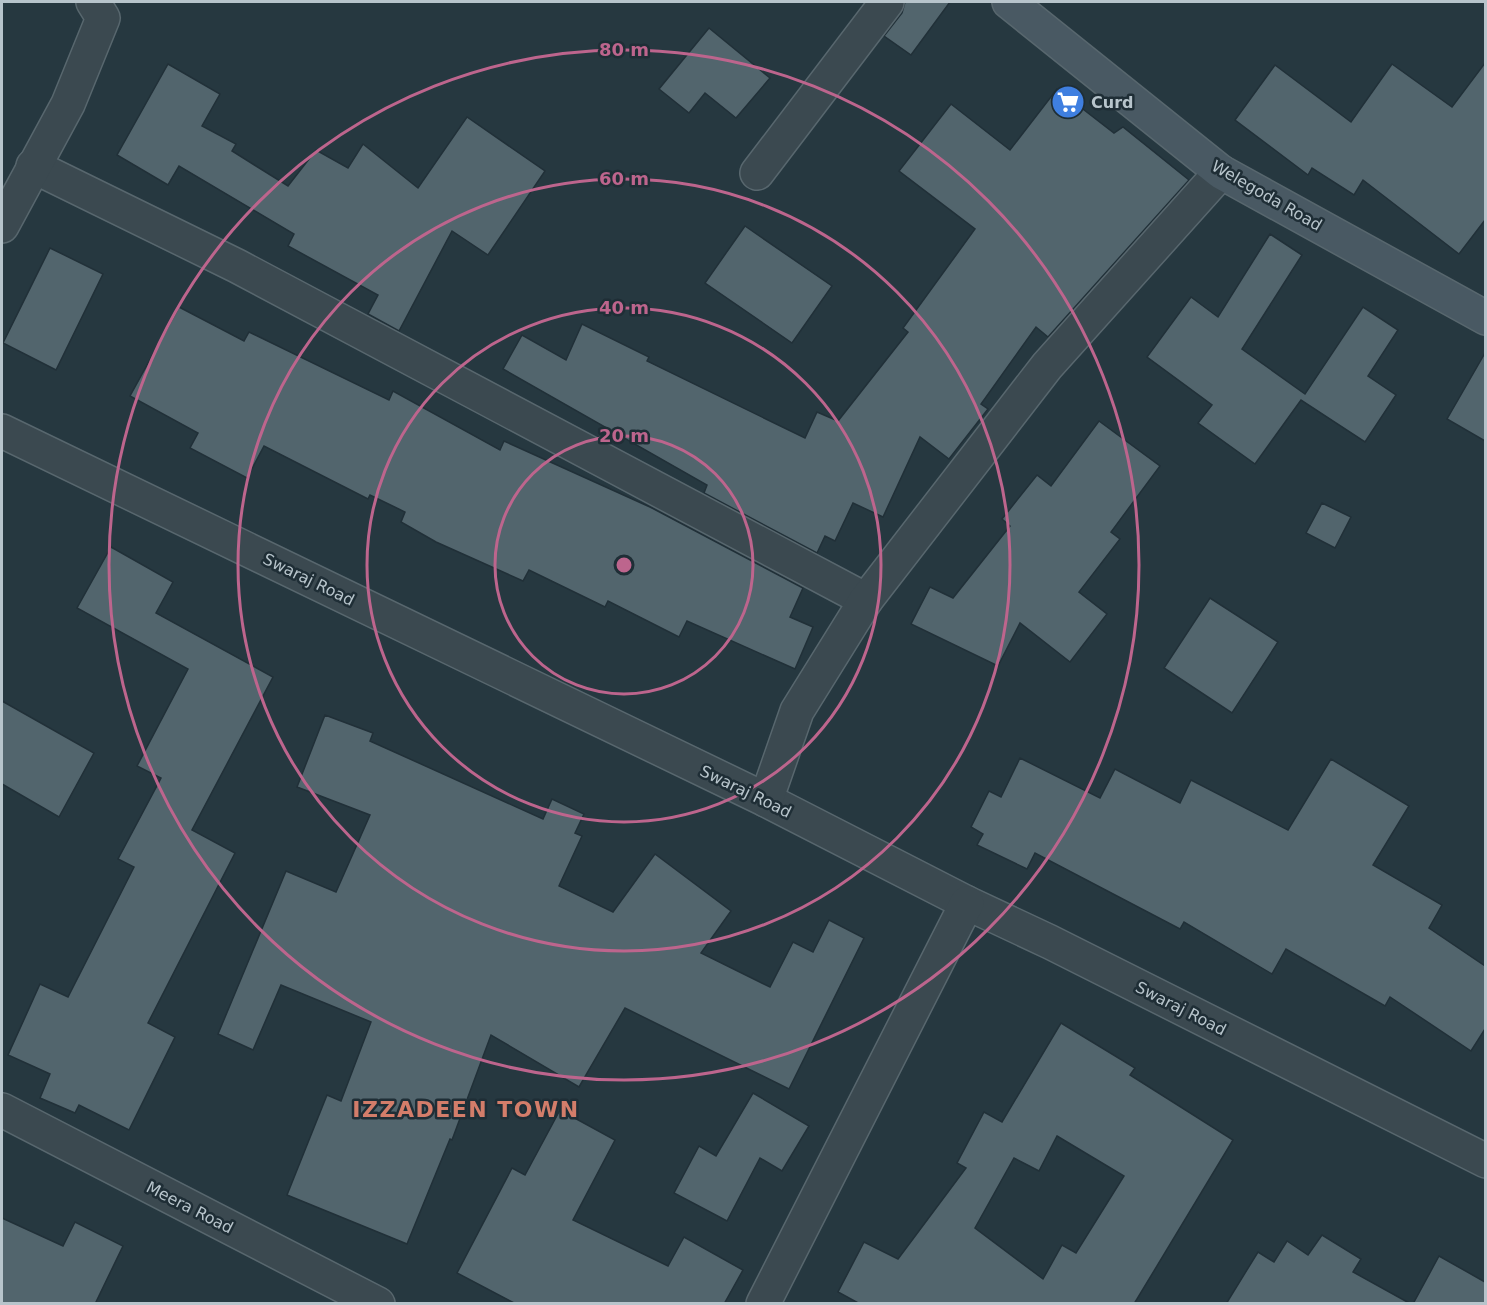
<svg xmlns="http://www.w3.org/2000/svg" width="1487" height="1305" font-family="'DejaVu Sans',sans-serif">
  <style>
    .building { fill: #52656d; stroke: #213038; stroke-width: 1.5; fill-rule: evenodd }
    .lines { fill: none; stroke-linecap: round; stroke-linejoin: round }
    .street-casing { stroke: #58676e; stroke-width: 36 }
    .secondary-casing { stroke: #58676e; stroke-width: 36 }
    .street { stroke: #3b4950; stroke-width: 33 }
    .secondary { stroke: #495963; stroke-width: 33 }
    .ring { fill: none; stroke: #bd658d; stroke-width: 3 }
    .labels { text-anchor: middle; stroke-width: 5; stroke-linejoin: round; paint-order: stroke }
    .poi-label { font-size: 16px; font-weight: bold; fill: #b7c4cb; stroke: #1f2e36; text-anchor: start }
    .street-label { font-size: 16px; fill: #b7c4cb; stroke: #1f2e36 }
    .district-label { font-size: 22px; font-weight: bold; letter-spacing: 1.5px; fill: #d37d6a; stroke: #1f2e36 }
    .centre { fill: #bd658d; stroke: #1f2e36; stroke-width: 3 }
    .ring-label { font-size: 18px; text-anchor: middle; font-weight: bold; fill: #bd658d; stroke: #1f2e36; stroke-width: 5; stroke-linejoin: round; paint-order: stroke }
  </style>
  <rect width="100%" height="100%" fill="#263840"/>
  <!-- building -->
  <g class="building">
    <path d="M 905,2 L 950,2 L 911,55 L 884,36 L 902,13 Z"/>
    <path d="M 709,28 L 770,78 L 736,118 L 705,93 L 689,113 L 659,89 Z"/>
    <path d="M 1485,63 L 1485,220 L 1459,254 L 1363,180 L 1354,195 L 1312,168 L 1308,175 L 1235,120 L 1275,65 L 1351,122 L 1392,64 L 1452,107 Z"/>
    <path d="M 168,64 L 220,94 L 202,126 L 236,144 L 232,151 L 288,186 L 316,150 L 348,168 L 363,144 L 418,188 L 467,117 L 545,171 L 488,255 L 452,231 L 399,331 L 368,314 L 378,295 L 288,246 L 294,234 L 179,166 L 168,185 L 117,155 Z"/>
    <path d="M 1057,89 L 1114,133 L 1123,127 L 1189,180 L 1048,337 L 1036,327 L 981,404 L 988,409 L 949,459 L 920,437 L 883,517 L 853,503 L 835,541 L 825,536 L 817,553 L 704,493 L 707,485 L 503,369 L 522,335 L 566,360 L 582,324 L 649,357 L 647,361 L 805,438 L 817,412 L 838,421 L 908,332 L 903,328 L 975,229 L 899,171 L 951,104 L 1010,150 Z"/>
    <path d="M 745,226 L 832,286 L 792,343 L 705,283 Z"/>
    <path d="M 1270,234 L 1302,255 L 1242,349 L 1305,394 L 1363,307 L 1398,330 L 1368,376 L 1396,395 L 1365,442 L 1301,400 L 1255,464 L 1198,423 L 1212,405 L 1147,357 L 1191,297 L 1218,317 Z"/>
    <path d="M 50,248 L 103,274 L 56,370 L 3,343 Z"/>
    <path d="M 179,307 L 244,341 L 249,332 L 389,400 L 393,391 L 500,450 L 504,441 L 650,507 L 803,588 L 790,617 L 813,627 L 795,669 L 687,621 L 679,637 L 608,601 L 605,607 L 529,570 L 523,581 L 436,542 L 401,522 L 405,512 L 370,495 L 368,499 L 264,446 L 247,478 L 190,448 L 198,433 L 130,396 Z"/>
    <path d="M 1485,353 L 1485,441 L 1447,419 Z"/>
    <path d="M 1099,421 L 1160,466 L 1111,532 L 1120,539 L 1079,592 L 1107,614 L 1070,662 L 1020,623 L 998,666 L 911,624 L 930,587 L 953,598 L 1010,526 L 1002,519 L 1037,475 L 1051,486 Z"/>
    <path d="M 1322,503 L 1351,517 L 1335,548 L 1306,533 Z"/>
    <path d="M 111,547 L 173,582 L 156,613 L 273,677 L 192,830 L 235,853 L 148,1023 L 175,1037 L 129,1130 L 79,1105 L 75,1113 L 40,1098 L 50,1074 L 8,1055 L 40,984 L 68,997 L 134,867 L 118,859 L 161,778 L 137,766 L 188,669 L 77,608 Z"/>
    <path d="M 1210,598 L 1278,642 L 1232,713 L 1164,668 Z"/>
    <path d="M 2,701 L 94,753 L 59,817 L 2,784 Z"/>
    <path d="M 325,715 L 373,733 L 370,741 L 543,819 L 552,799 L 584,814 L 575,833 L 582,836 L 559,886 L 613,912 L 655,854 L 731,911 L 701,953 L 770,987 L 793,942 L 813,952 L 829,920 L 864,938 L 789,1089 L 625,1008 L 579,1087 L 491,1035 L 452,1140 L 450,1139 L 407,1244 L 287,1195 L 327,1095 L 341,1101 L 371,1022 L 281,985 L 253,1050 L 218,1034 L 286,871 L 336,892 L 370,815 L 297,787 Z"/>
    <path d="M 1020,758 L 1100,798 L 1115,769 L 1180,803 L 1191,780 L 1288,830 L 1331,759 L 1409,806 L 1373,865 L 1442,905 L 1429,928 L 1485,966 L 1485,1029 L 1471,1051 L 1390,997 L 1385,1006 L 1286,949 L 1272,974 L 1184,922 L 1180,929 L 1035,853 L 1027,869 L 977,845 L 983,834 L 971,827 L 989,791 L 1001,797 Z"/>
    <path d="M 1061,1023 L 1135,1068 L 1130,1075 L 1233,1140 L 1134,1304 L 860,1304 L 838,1292 L 864,1242 L 898,1259 L 966,1168 L 957,1163 L 984,1112 L 1002,1122 ZM 1057,1136 L 1124,1176 L 1076,1253 L 1062,1245 L 1043,1279 L 975,1228 L 1014,1158 L 1039,1171 Z"/>
    <path d="M 753,1093 L 809,1126 L 782,1171 L 760,1158 L 727,1221 L 674,1193 L 699,1146 L 716,1156 Z"/>
    <path d="M 560,1110 L 615,1140 L 573,1220 L 668,1266 L 684,1237 L 743,1270 L 724,1304 L 516,1304 L 457,1273 L 512,1168 L 525,1175 Z"/>
    <path d="M 2,1218 L 63,1246 L 75,1222 L 123,1246 L 95,1304 L 2,1304 Z"/>
    <path d="M 1322,1235 L 1361,1259 L 1353,1272 L 1411,1304 L 1226,1304 L 1258,1252 L 1274,1262 L 1287,1241 L 1308,1255 Z"/>
    <path d="M 1439,1256 L 1485,1282 L 1485,1304 L 1413,1304 Z"/>
  </g>
  <g class="lines">
    <!-- street casing -->
    <g class="street-casing">
      <g id="street">
        <path d="M 33,166 L 237,266 L 866,600"/>
        <path d="M 757,173 L 887,2"/>
        <path d="M 2,226 L 68,104 L 103,18 L 93,2"/>
        <path d="M 2,431 L 766,800 L 967,903 L 1050,942 L 1486,1161"/>
        <path d="M 766,800 L 797,711 L 866,600 L 1047,366 L 1221,172"/>
        <path d="M 2,1110 L 378,1304"/>
        <path d="M 763,1304 L 967,903"/>
      </g>
    </g>
    <!-- secondary casing -->
    <g class="secondary-casing">
      <path id="secondary" d="M 1009,2 L 1221,172 L 1486,318"/>
    </g>
    <!-- street -->
    <use href="#street" class="street"/>
    <!-- secondary -->
    <use href="#secondary" class="secondary"/>
  </g>
  <!-- distance rings -->
  <g class="ring">
    <circle cx="624" cy="565" r="129"/>
    <circle cx="624" cy="565" r="257"/>
    <circle cx="624" cy="565" r="386"/>
    <circle cx="624" cy="565" r="515"/>
  </g>
  <!-- icons -->
  <defs>
    <g id="supermarket-disc" transform="scale(1.725)"><circle r="9.5" fill="#3f7fe0" stroke="#1f2e36"/><path d="M-6-5.5h2.5l.6 2H6L4.5 2H-2.5L-4.4-4H-6ZM-1.5 3.2a1.3 1.3 0 1 0 .1 0ZM3 3.2a1.3 1.3 0 1 0 .1 0Z" fill="#fff"/></g>
  </defs>
  <g fill-rule="evenodd">
    <use href="#supermarket-disc" x="1068" y="102"/>
  </g>
  <g class="labels">
    <!-- poi labels -->
    <g class="poi-label">
      <text x="1091" y="108">Curd</text>
    </g>
    <!-- street labels -->
    <g class="street-label">
      <text transform="translate(1267 195) rotate(30)" y="6">Welegoda Road</text>
      <text transform="translate(309 579) rotate(26)" y="6">Swaraj Road</text>
      <text transform="translate(746 791) rotate(26)" y="6">Swaraj Road</text>
      <text transform="translate(1181 1008) rotate(27)" y="6">Swaraj Road</text>
      <text transform="translate(190 1207) rotate(27)" y="6">Meera Road</text>
    </g>
    <!-- district labels -->
    <g class="district-label">
      <text x="466" y="1117">IZZADEEN TOWN</text>
    </g>
  </g>
  <circle cx="624" cy="565" r="9" class="centre"/>
  <g class="ring-label">
    <text x="624" y="56">80 m</text>
    <text x="624" y="185">60 m</text>
    <text x="624" y="314">40 m</text>
    <text x="624" y="442">20 m</text>
  </g>
  <!-- border -->
  <rect width="1487" height="1305" fill="none" stroke="#b7c4cb" stroke-width="6"/>
</svg>
